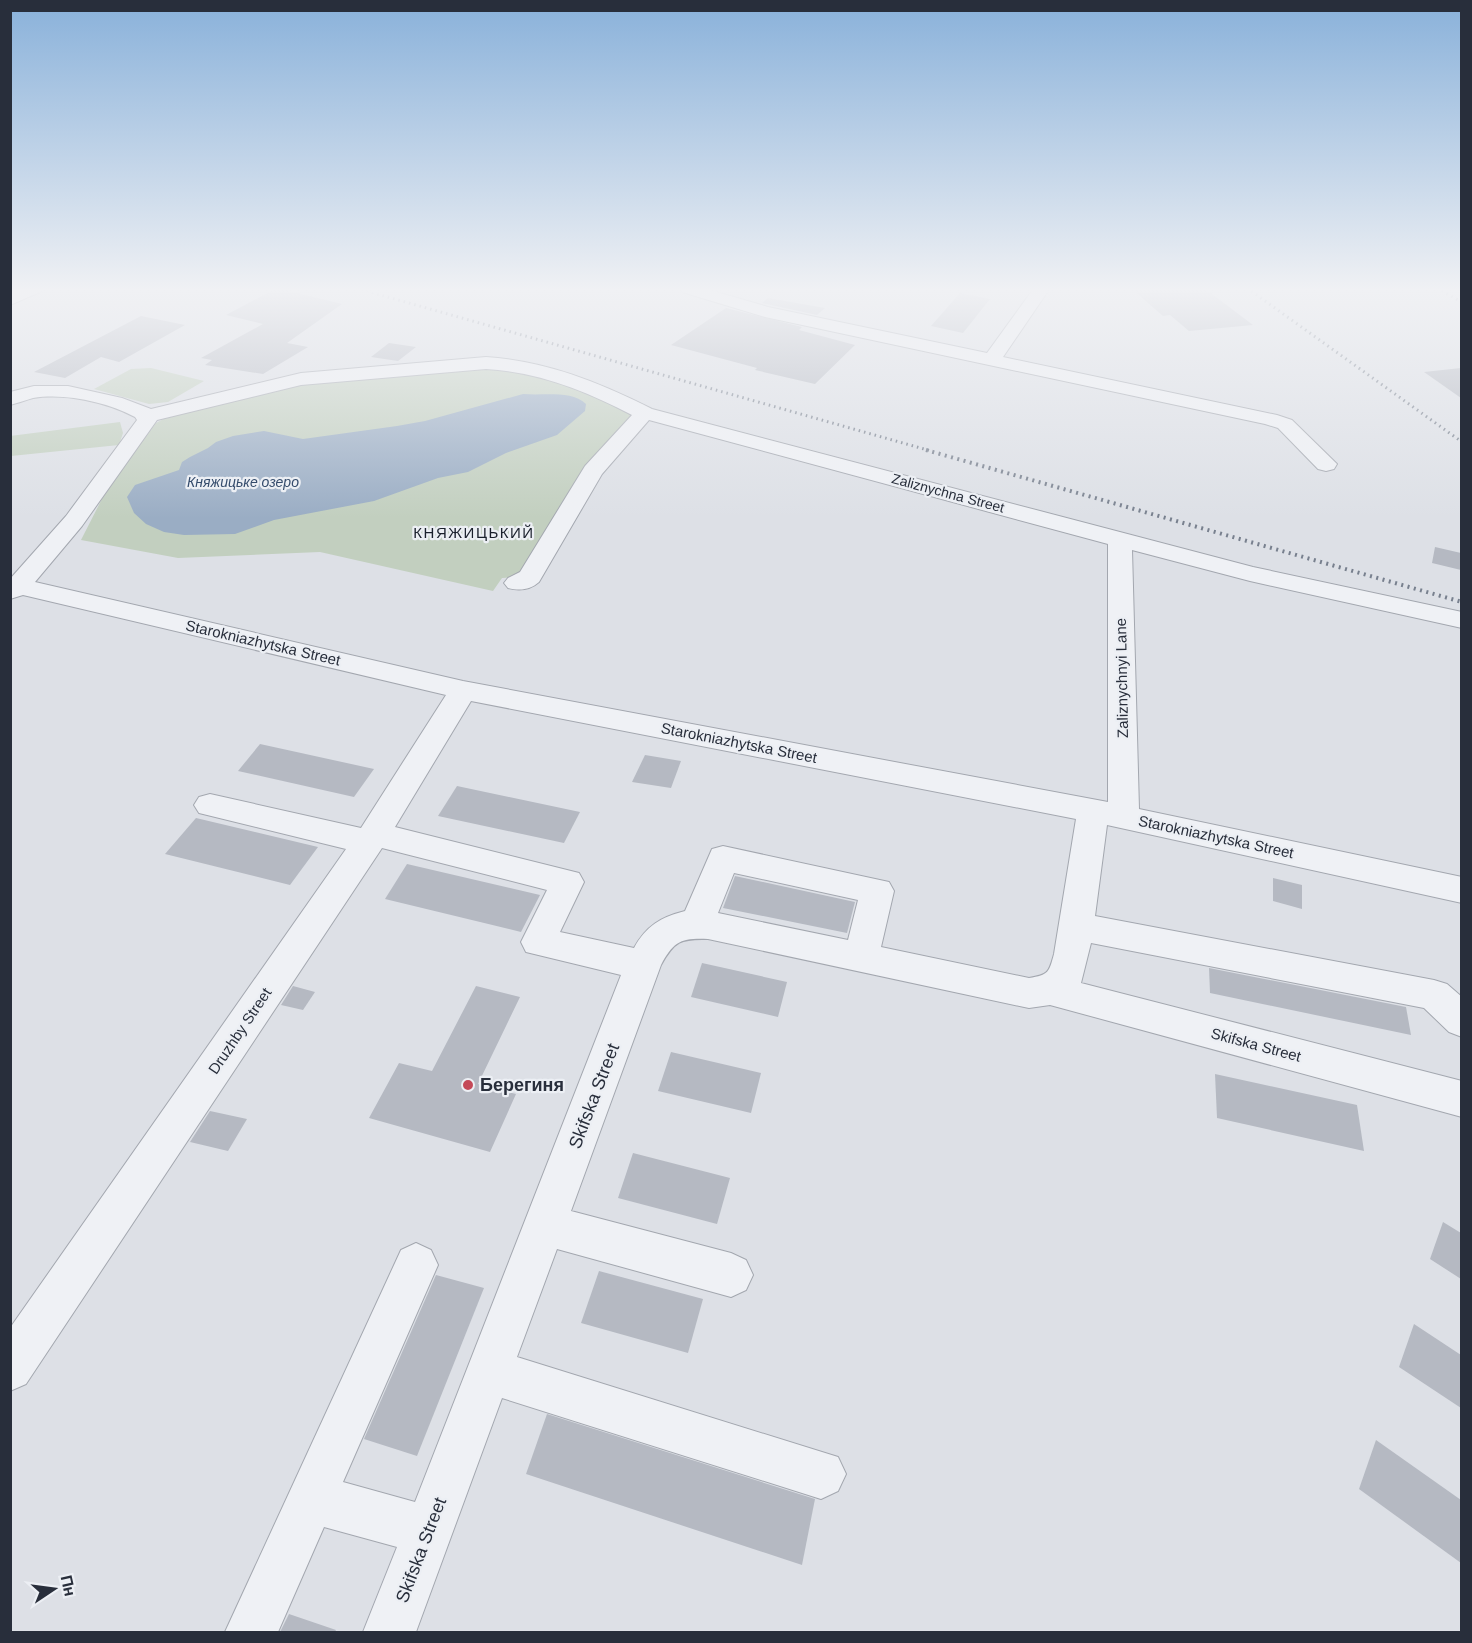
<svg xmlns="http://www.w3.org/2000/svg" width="1472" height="1643" font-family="Arial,sans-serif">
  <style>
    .green { fill: #c2cfbf }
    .water { fill: #9aadc4 }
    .building { fill: #b5b9c2 }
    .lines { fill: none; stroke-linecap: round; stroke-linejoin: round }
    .minor-casing { stroke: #a3a7af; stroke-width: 2 }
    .minor { fill: #eff1f5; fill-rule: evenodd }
    .rail-far1 { stroke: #78808e; stroke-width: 3; stroke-dasharray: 1.5 4; stroke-linecap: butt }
    .rail { stroke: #78808e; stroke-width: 4; stroke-dasharray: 2 4.5; stroke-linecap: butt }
    .poi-dot { fill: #c44958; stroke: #eceff4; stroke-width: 2 }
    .labels { text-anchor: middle; stroke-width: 4.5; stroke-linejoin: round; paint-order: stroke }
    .far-water-label { font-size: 14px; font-style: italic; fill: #354c6c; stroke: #eceff4 }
    .far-street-label { font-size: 14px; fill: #282e3b; stroke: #eceff4 }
    .far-quarter-label { font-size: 15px; letter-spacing: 1.5px; fill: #1a202c; stroke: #eceff4 }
    .street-label { font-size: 15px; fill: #282e3b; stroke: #eceff4 }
    .near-poi-label { font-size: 18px; font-weight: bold; fill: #282e3b; stroke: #eceff4; text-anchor: start }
    .near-street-label { font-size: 18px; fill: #282e3b; stroke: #eceff4 }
  </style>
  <rect width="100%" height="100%" fill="#dde0e6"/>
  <!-- green -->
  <g class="green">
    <path d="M 151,368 L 204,381 L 168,402 L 149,404 L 94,389 L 131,369 Z"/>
    <path d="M 474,368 L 518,371 L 589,392 L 635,414 L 519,577 L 502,578 L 493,591 L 320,552 L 178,558 L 81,540 L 108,487 L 156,423 L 176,412 L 286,386 Z"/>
    <path d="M 120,422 L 123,433 L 119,445 L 11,456 L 10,436 Z"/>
  </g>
  <!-- water -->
  <path class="water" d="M 523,394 C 544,396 571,390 586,404 L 585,411 L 557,435 L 506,453 L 468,472 L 438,478 L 374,501 L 274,520 L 235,534 L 184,535 L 164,532 L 146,524 L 134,513 L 127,497 L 135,485 L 179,470 L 182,462 L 190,457 L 208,448 L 216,442 L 233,436 L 264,431 L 303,439 L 397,426 L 425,421 Z"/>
  <!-- building -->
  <g class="building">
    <path d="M 277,288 L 342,304 L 287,343 L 308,347 L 263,374 L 205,365 L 212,360 L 201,358 L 263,324 L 226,315 Z"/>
    <path d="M 1161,288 L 1204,288 L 1253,325 L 1189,331 L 1170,315 L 1163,316 L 1133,290 Z"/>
    <path d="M 960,293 L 990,299 L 963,333 L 931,326 Z"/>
    <path d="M 768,298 L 825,308 L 817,315 L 762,303 Z"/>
    <path d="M 726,308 L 802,327 L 799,330 L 855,345 L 815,384 L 755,370 L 757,368 L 671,345 Z"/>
    <path d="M 141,316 L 185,325 L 119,362 L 101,357 L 65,378 L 34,372 Z"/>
    <path d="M 389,343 L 416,347 L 398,361 L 371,357 Z"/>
    <path d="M 1461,368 L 1461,398 L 1424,372 Z"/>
    <path d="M 1435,547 L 1461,553 L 1461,570 L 1432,563 Z"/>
    <path d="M 260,744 L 374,769 L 354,797 L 238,771 Z"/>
    <path d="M 645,755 L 681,761 L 671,788 L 632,782 Z"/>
    <path d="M 457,786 L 580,812 L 564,843 L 438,816 Z"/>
    <path d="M 196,818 L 318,847 L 290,885 L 165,854 Z"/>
    <path d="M 407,864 L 540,895 L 521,932 L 385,899 Z"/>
    <path d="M 735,876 L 855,902 L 847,933 L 723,908 Z"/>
    <path d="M 1273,878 L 1302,885 L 1302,909 L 1273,901 Z"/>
    <path d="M 702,963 L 787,982 L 778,1017 L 691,997 Z"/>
    <path d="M 1209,968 L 1406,1007 L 1411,1035 L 1210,993 Z"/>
    <path d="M 293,986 L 315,992 L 303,1010 L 281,1005 Z"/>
    <path d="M 476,986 L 520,997 L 478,1084 L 516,1094 L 490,1152 L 369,1118 L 399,1063 L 432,1071 Z"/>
    <path d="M 671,1052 L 761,1073 L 751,1113 L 658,1091 Z"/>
    <path d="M 1215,1074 L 1357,1105 L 1364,1151 L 1217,1118 Z"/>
    <path d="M 210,1111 L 247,1119 L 228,1151 L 190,1142 Z"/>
    <path d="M 633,1153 L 730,1178 L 717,1224 L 618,1198 Z"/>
    <path d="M 1443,1222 L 1461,1233 L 1461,1279 L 1430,1259 Z"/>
    <path d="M 599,1271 L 703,1299 L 688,1353 L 581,1323 Z"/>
    <path d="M 436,1275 L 484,1288 L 417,1456 L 364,1439 Z"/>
    <path d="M 1414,1324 L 1461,1355 L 1461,1408 L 1399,1367 Z"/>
    <path d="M 547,1414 L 815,1499 L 802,1565 L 526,1474 Z"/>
    <path d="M 1376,1440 L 1461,1500 L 1461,1563 L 1359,1489 Z"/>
    <path d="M 289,1614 L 336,1630 L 335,1632 L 280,1632 Z"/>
  </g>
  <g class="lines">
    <!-- minor casing -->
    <g class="minor-casing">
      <g id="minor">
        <path d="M 22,288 L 43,288 L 40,292 L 10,305 L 10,293 Z"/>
        <path d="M 679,288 L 703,288 L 768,307 L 987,353 L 1034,288 L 1050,288 L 1003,357 L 1277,415 L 1292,420 L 1337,464 L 1334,469 L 1326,471 L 1318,469 L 1278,428 L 1265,424 L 765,317 L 682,292 Z"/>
        <path d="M 486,357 C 546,361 599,382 652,409 L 1253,567 L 1462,612 L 1462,628 L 1250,581 L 1132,550 L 1139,809 L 1462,877 L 1462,903 L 1107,825 L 1095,916 L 1434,980 L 1447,984 L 1462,997 L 1462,1037 L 1449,1032 L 1424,1008 L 1091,943 L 1081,983 L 1462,1081 L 1462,1117 L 1050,1005 L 1029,1008 L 708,939 C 681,938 674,941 661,965 L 571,1211 L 731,1253 L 746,1260 L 753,1275 L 746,1290 L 731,1297 L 557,1249 L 517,1357 L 838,1457 L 846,1474 L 838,1491 L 821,1499 L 502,1398 L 416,1632 L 363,1632 L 397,1547 L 324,1527 L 278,1632 L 225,1632 L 401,1250 L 416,1243 L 431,1250 L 438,1265 L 343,1482 L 415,1502 L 621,975 L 526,952 L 521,942 L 547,890 L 382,848 L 26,1384 L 10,1391 L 10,1328 L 346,849 L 199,813 L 194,805 L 199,797 L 210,794 L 361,828 L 446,695 L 23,595 L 10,599 L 10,579 L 66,516 L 137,420 L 135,417 C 106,402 66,393 33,398 C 26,400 18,403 10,405 L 10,392 L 34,386 L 68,386 L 122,398 L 151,409 L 301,373 ZM 486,369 C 539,372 586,391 632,415 L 585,466 L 520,572 L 508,578 L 504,583 L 508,588 C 520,591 530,590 539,582 L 602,474 L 649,420 L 1108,544 L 1108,802 L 463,681 L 35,582 L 82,526 L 157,420 L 301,385 ZM 471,701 L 1076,819 L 1054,954 C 1049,972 1049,975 1029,978 L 881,947 L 894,891 L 889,882 L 723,846 L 712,849 L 685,911 C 661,917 646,926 634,948 L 560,932 L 584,882 L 579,873 L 395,827 ZM 734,873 L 858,900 L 848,940 L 718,913 Z"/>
      </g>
    </g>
    <!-- minor -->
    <use href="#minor" class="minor"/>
    <!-- rail-far1 -->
    <g class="rail-far1">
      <path d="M 356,288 L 931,451"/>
      <path d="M 1247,288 L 1462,442"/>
      <path d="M 1437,288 L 1462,302"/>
    </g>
    <!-- rail -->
    <path class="rail" d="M 926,450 L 1462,602"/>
  </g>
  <!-- sky -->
  <linearGradient id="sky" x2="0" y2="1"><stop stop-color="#89b1da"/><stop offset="0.56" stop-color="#f0f1f4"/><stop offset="1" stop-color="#f0f1f4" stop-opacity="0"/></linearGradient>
  <rect width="1472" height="518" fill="url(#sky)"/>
  <!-- markers -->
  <circle class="poi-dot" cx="468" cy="1085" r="6"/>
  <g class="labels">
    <!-- far-water labels -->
    <g class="far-water-label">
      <text x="243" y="487">Княжицьке озеро</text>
    </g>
    <!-- far-street labels -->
    <g class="far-street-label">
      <text transform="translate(948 493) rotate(15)" y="5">Zaliznychna Street</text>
    </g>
    <!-- far-quarter labels -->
    <g class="far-quarter-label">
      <text x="474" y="538">КНЯЖИЦЬКИЙ</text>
    </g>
    <!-- street labels -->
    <g class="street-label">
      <text transform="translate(263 643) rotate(13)" y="5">Starokniazhytska Street</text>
      <text transform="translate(1122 678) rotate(-91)" y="5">Zaliznychnyi Lane</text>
      <text transform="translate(739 743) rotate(11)" y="5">Starokniazhytska Street</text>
      <text transform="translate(1216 837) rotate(12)" y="5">Starokniazhytska Street</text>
      <text transform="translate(240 1031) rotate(-56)" y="5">Druzhby Street</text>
      <text transform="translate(1256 1045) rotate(15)" y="5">Skifska Street</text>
    </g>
    <!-- near-poi labels -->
    <g class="near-poi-label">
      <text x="480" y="1091">Берегиня</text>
    </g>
    <!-- near-street labels -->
    <g class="near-street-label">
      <text transform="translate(594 1096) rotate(-69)" y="6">Skifska Street</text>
      <text transform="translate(421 1550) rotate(-69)" y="6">Skifska Street</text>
    </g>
  </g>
  <!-- border -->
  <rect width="1472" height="1643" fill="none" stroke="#282e3b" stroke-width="24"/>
  <!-- north arrow -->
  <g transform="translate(54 1589) rotate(77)" stroke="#eceff4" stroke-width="4.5" paint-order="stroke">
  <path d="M0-4.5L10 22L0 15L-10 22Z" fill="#282e3b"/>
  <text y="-9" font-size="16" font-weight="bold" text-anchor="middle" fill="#282e3b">Пн</text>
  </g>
</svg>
